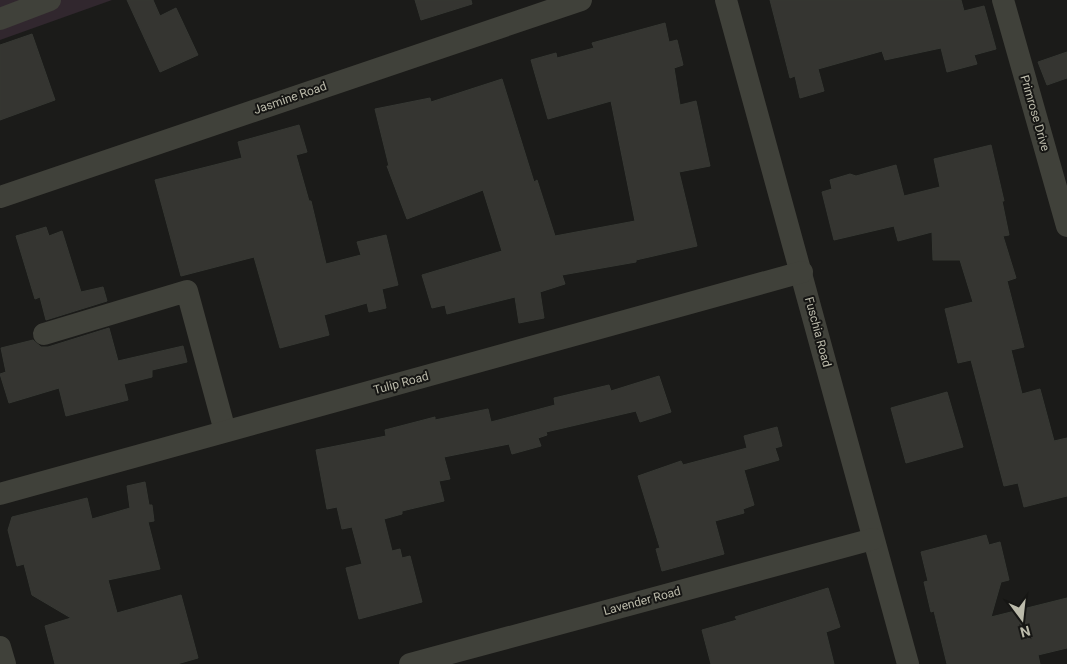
<svg xmlns="http://www.w3.org/2000/svg" width="1067" height="664" font-family="Roboto,sans-serif">
  <style>
    .green { fill: #31272e }
    .building { fill: #353531; stroke: #363833 }
    .lines { fill: none; stroke-linecap: round; stroke-linejoin: round }
    .minor { stroke: #40413a; stroke-width: 22 }
    .labels { text-anchor: middle; stroke-width: 4; stroke-linejoin: round; paint-order: stroke }
    .street-label { font-size: 12px; fill: #bcbbab; stroke: #161614 }
  </style>
  <rect width="100%" height="100%" fill="#1b1b19"/>
  <!-- green -->
  <path class="green" d="M 0,0 L 112,0 L 0,40 Z"/>
  <!-- building -->
  <g class="building">
    <path d="M 127,0 L 153,0 L 160,16 L 176,8 L 198,55 L 160,72 Z"/>
    <path d="M 415,0 L 471,0 L 472,4 L 421,20 Z"/>
    <path d="M 770,0 L 961,0 L 964,11 L 984,6 L 996,49 L 974,55 L 977,64 L 947,72 L 941,48 L 885,60 L 882,51 L 818,69 L 824,91 L 800,98 L 795,76 L 790,78 Z"/>
    <path d="M 665,23 L 669,42 L 677,40 L 683,65 L 674,68 L 680,105 L 696,101 L 710,166 L 679,172 L 697,246 L 636,260 L 636,262 L 562,275 L 565,284 L 540,292 L 544,318 L 519,323 L 515,297 L 447,314 L 445,305 L 432,308 L 422,275 L 502,251 L 483,190 L 407,219 L 387,166 L 389,166 L 375,109 L 430,98 L 431,102 L 502,79 L 534,182 L 537,180 L 555,236 L 635,221 L 611,101 L 548,119 L 531,60 L 556,53 L 557,58 L 594,48 L 592,43 Z"/>
    <path d="M 32,34 L 55,100 L 0,120 L 0,45 Z"/>
    <path d="M 1067,52 L 1067,78 L 1047,85 L 1038,62 Z"/>
    <path d="M 299,125 L 307,152 L 296,155 L 309,201 L 311,201 L 326,264 L 361,255 L 357,242 L 386,235 L 398,285 L 382,289 L 386,308 L 369,312 L 367,303 L 324,315 L 329,335 L 280,348 L 254,257 L 181,276 L 155,180 L 242,158 L 238,142 Z"/>
    <path d="M 991,145 L 1004,201 L 1002,201 L 1009,235 L 1003,236 L 1016,278 L 1007,281 L 1024,347 L 1011,350 L 1022,394 L 1040,389 L 1054,441 L 1067,438 L 1067,496 L 1024,507 L 1018,483 L 1004,486 L 971,360 L 958,363 L 945,309 L 973,302 L 960,260 L 933,260 L 932,232 L 898,241 L 894,226 L 834,240 L 822,192 L 832,189 L 830,180 L 850,174 L 856,176 L 896,165 L 904,196 L 940,187 L 934,159 Z"/>
    <path d="M 46,227 L 49,236 L 62,231 L 81,292 L 103,287 L 107,301 L 46,320 L 40,297 L 35,299 L 16,236 Z"/>
    <path d="M 109,328 L 118,361 L 183,346 L 187,362 L 152,370 L 152,377 L 124,384 L 128,400 L 66,416 L 59,388 L 9,403 L 0,374 L 6,372 L 1,348 L 33,340 L 41,347 L 48,347 Z"/>
    <path d="M 659,376 L 671,412 L 640,422 L 636,411 L 546,432 L 547,435 L 538,438 L 541,446 L 512,454 L 509,444 L 444,457 L 450,479 L 439,481 L 444,501 L 402,511 L 402,514 L 384,519 L 392,551 L 400,549 L 402,558 L 410,556 L 422,602 L 359,619 L 346,568 L 362,564 L 352,527 L 342,529 L 337,507 L 327,509 L 316,450 L 386,436 L 385,430 L 435,417 L 435,420 L 488,409 L 491,422 L 555,405 L 554,398 L 609,385 L 611,391 Z"/>
    <path d="M 947,392 L 963,447 L 906,463 L 891,408 Z"/>
    <path d="M 777,427 L 782,446 L 775,448 L 779,460 L 744,470 L 754,505 L 743,509 L 744,513 L 715,521 L 724,554 L 662,571 L 656,549 L 660,548 L 638,476 L 681,461 L 683,465 L 747,448 L 744,436 Z"/>
    <path d="M 145,482 L 149,505 L 152,505 L 154,521 L 148,522 L 160,569 L 108,580 L 117,613 L 181,595 L 198,658 L 177,664 L 55,664 L 45,626 L 71,618 L 32,595 L 24,564 L 17,566 L 8,530 L 12,517 L 87,498 L 92,519 L 130,508 L 127,486 Z"/>
    <path d="M 986,535 L 989,545 L 1000,542 L 1009,580 L 1001,582 L 991,617 L 1067,598 L 1067,648 L 1038,655 L 1040,664 L 947,664 L 934,611 L 931,612 L 924,582 L 928,581 L 921,552 Z"/>
    <path d="M 828,588 L 840,627 L 826,632 L 834,664 L 711,664 L 702,630 L 737,620 L 735,617 Z"/>
  </g>
  <g class="lines">
    <!-- minor -->
    <g class="minor">
      <path d="M 726,0 L 908,664"/>
      <path d="M 1003,0 L 1067,226"/>
      <path d="M 0,19 L 50,0"/>
      <path d="M 0,197 L 581,0"/>
      <path d="M 44,334 L 187,291 L 225,431"/>
      <path d="M 0,494 L 802,272"/>
      <path d="M 0,647 L 5,664"/>
      <path d="M 410,664 L 873,539"/>
    </g>
  </g>
  <g class="labels">
    <!-- street labels -->
    <g class="street-label">
      <text transform="translate(290 98) rotate(-19)" y="4">Jasmine Road</text>
      <text transform="translate(1035 113) rotate(74)" y="4">Primrose Drive</text>
      <text transform="translate(818 332) rotate(75)" y="4">Fuschia Road</text>
      <text transform="translate(401 383) rotate(-15)" y="4">Tulip Road</text>
      <text transform="translate(642 601) rotate(-15)" y="4">Lavender Road</text>
    </g>
  </g>
  <!-- north arrow -->
  <g transform="translate(1022 619) rotate(165)" stroke="#161614" stroke-width="4" paint-order="stroke">
  <path d="M0-4L9 19L0 12L-9 19Z" fill="#bcbbab"/>
  <text y="-8" font-size="14" font-weight="bold" text-anchor="middle" fill="#bcbbab">N</text>
  </g>
</svg>
